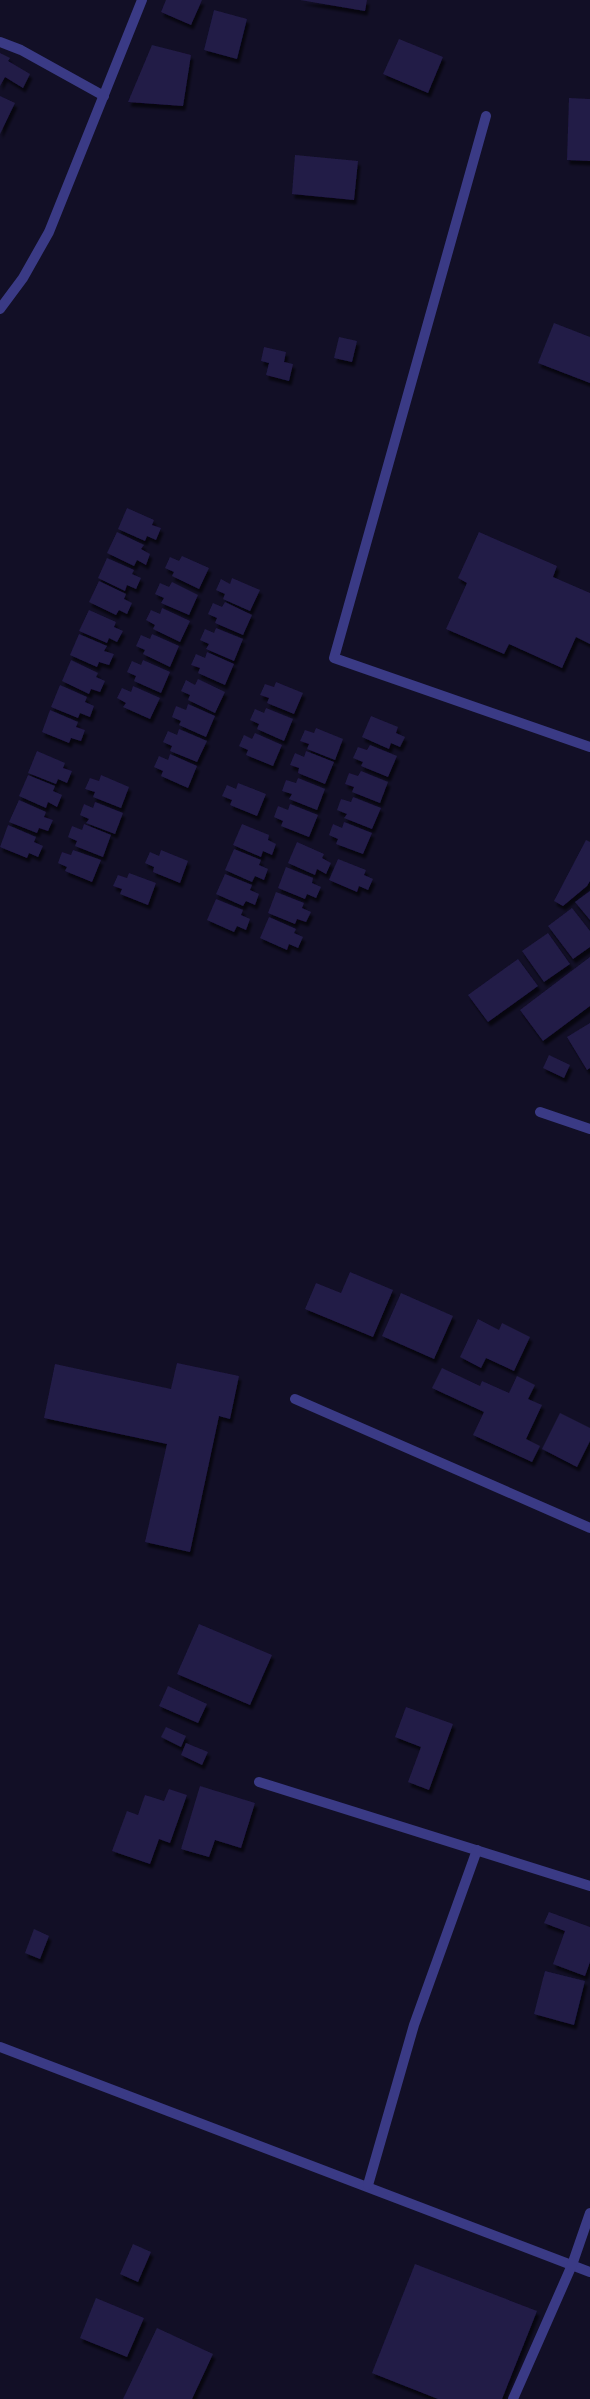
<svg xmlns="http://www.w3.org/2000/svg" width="590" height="2399" font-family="'Alegreya Sans',sans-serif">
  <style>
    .building { fill: #221b47; filter: url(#shadow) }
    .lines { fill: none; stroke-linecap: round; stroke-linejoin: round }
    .minor { stroke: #3a3a85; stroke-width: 10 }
  </style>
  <defs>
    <filter id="shadow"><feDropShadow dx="2.5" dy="4.5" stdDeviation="1" flood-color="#0009"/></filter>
  </defs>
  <rect width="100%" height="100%" fill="#120f26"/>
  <!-- building -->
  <g class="building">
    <path d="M 166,0 L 202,0 L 191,25 L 161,12 Z"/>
    <path d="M 300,0 L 367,0 L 365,11 Z"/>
    <path d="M 214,10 L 247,19 L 237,59 L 204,50 Z"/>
    <path d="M 399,39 L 443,57 L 428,93 L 383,74 Z"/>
    <path d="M 152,45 L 191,55 L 183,106 L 128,102 Z"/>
    <path d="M 0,53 L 10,58 L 8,61 L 30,74 L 23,88 L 5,77 L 0,86 Z"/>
    <path d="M 0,96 L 15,103 L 0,134 Z"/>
    <path d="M 569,98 L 590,99 L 590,161 L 567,160 Z"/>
    <path d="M 295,155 L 358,161 L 354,200 L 292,194 Z"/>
    <path d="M 554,323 L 590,337 L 590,383 L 538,363 Z"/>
    <path d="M 339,337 L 357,341 L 352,362 L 334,358 Z"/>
    <path d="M 264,347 L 286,352 L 284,362 L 293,364 L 289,381 L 266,375 L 269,363 L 261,361 Z"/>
    <path d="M 127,508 L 154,520 L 152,525 L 161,528 L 156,540 L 147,536 L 145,541 L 118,529 Z"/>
    <path d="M 117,532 L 144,545 L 141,549 L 150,554 L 146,565 L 137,560 L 134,566 L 107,553 Z"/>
    <path d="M 479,532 L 557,566 L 553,577 L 590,593 L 590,644 L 576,637 L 562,668 L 509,644 L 504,654 L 446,629 L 467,583 L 458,578 Z"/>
    <path d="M 182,556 L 209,568 L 199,589 L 172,576 L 174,572 L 165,568 L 170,557 L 179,561 Z"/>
    <path d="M 107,558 L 134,570 L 132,574 L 141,578 L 136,589 L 127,585 L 125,591 L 98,578 Z"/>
    <path d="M 232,578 L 260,590 L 250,611 L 223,599 L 225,594 L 216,590 L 221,579 L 230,584 Z"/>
    <path d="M 99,581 L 126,594 L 124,599 L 132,603 L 127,614 L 119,610 L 116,615 L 89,602 Z"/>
    <path d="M 172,582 L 198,595 L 189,615 L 161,603 L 164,598 L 155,594 L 160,583 L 169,587 Z"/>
    <path d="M 225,602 L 252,615 L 243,635 L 215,623 L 217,618 L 208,614 L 213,603 L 222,607 Z"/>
    <path d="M 162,608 L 190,621 L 180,642 L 153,629 L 155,625 L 146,620 L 151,610 L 160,614 Z"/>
    <path d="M 89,610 L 116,622 L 114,627 L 123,631 L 117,642 L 109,638 L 107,643 L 79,631 Z"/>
    <path d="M 216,628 L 243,639 L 234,661 L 206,649 L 209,644 L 200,640 L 205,629 L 214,633 Z"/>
    <path d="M 79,634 L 107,646 L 104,651 L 114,654 L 109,665 L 99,662 L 97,667 L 70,655 Z"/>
    <path d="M 152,634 L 179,646 L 170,667 L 143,654 L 145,650 L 136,646 L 141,635 L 150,639 Z"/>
    <path d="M 207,652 L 234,664 L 225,685 L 198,673 L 200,668 L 191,665 L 196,654 L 205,658 Z"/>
    <path d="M 71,660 L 98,673 L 96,677 L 105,681 L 100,692 L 91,689 L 89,694 L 62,681 Z"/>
    <path d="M 143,660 L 170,672 L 161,693 L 134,681 L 136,676 L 127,672 L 132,661 L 141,665 Z"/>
    <path d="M 198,679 L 225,692 L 215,713 L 188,700 L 190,695 L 181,691 L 186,680 L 195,685 Z"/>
    <path d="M 276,682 L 303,693 L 294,714 L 267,703 L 269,698 L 260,695 L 265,684 L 274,687 Z"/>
    <path d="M 60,685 L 87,697 L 85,702 L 94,706 L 90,717 L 80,713 L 78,718 L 51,707 Z"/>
    <path d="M 133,686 L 160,698 L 150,719 L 123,707 L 126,703 L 117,698 L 122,688 L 131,692 Z"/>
    <path d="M 188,704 L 215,716 L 206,737 L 179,725 L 181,721 L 172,717 L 176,706 L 186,710 Z"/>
    <path d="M 266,708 L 293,719 L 284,741 L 257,729 L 259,724 L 250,720 L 255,709 L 264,713 Z"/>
    <path d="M 50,710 L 78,722 L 76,727 L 85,730 L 81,741 L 71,738 L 69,743 L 42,732 Z"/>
    <path d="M 371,716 L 398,727 L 396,733 L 405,737 L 400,747 L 391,743 L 389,749 L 362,737 Z"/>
    <path d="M 316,728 L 343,739 L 335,760 L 307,749 L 309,744 L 300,741 L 305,730 L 314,733 Z"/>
    <path d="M 179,729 L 207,741 L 197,762 L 170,751 L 172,746 L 163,742 L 168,731 L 177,735 Z"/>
    <path d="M 255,733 L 282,745 L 273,766 L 246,755 L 248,750 L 239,746 L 244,735 L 252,739 Z"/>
    <path d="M 370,745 L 397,756 L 388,777 L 361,766 L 363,762 L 353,758 L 358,747 L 367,750 Z"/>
    <path d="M 37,751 L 65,763 L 63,768 L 72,771 L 67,783 L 58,779 L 56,784 L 28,773 Z"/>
    <path d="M 306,751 L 334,762 L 325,784 L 298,773 L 299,768 L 290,765 L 295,753 L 304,757 Z"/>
    <path d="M 170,754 L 197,766 L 188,788 L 161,776 L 163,771 L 154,767 L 159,756 L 168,760 Z"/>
    <path d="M 361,771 L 388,782 L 380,803 L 352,792 L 354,787 L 345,784 L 349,773 L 358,776 Z"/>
    <path d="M 28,775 L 55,786 L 53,791 L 62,795 L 57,807 L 48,802 L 46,808 L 19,796 Z"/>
    <path d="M 101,775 L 129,787 L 121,808 L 93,797 L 95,792 L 85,789 L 90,778 L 99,781 Z"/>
    <path d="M 298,778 L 325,789 L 317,810 L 289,799 L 292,794 L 282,791 L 286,780 L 296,783 Z"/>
    <path d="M 238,783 L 266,794 L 257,816 L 230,805 L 232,800 L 222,796 L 227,785 L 236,789 Z"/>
    <path d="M 353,797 L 381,808 L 372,829 L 344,818 L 347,814 L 337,810 L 341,799 L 351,802 Z"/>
    <path d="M 19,800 L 46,812 L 44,817 L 53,820 L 48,831 L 39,828 L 37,833 L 9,822 Z"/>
    <path d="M 95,802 L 123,813 L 115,834 L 86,823 L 89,819 L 80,815 L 84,804 L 93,808 Z"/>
    <path d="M 290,804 L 318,815 L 309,837 L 281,826 L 283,821 L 274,817 L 278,806 L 288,810 Z"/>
    <path d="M 344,822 L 372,833 L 363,854 L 336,844 L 338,839 L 329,835 L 333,824 L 342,828 Z"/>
    <path d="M 84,824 L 111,835 L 103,857 L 75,846 L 77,841 L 68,837 L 72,826 L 82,830 Z"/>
    <path d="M 242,824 L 269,835 L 268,840 L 276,844 L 272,855 L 263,851 L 261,857 L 233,845 Z"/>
    <path d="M 8,825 L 36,837 L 34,842 L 43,846 L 38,857 L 29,853 L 27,858 L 0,847 Z"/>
    <path d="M 586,840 L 590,842 L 590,881 L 587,886 L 563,906 L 554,901 Z"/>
    <path d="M 297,842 L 324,854 L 322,858 L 331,863 L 326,874 L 317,869 L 315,875 L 288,863 Z"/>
    <path d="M 234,849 L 261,860 L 259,865 L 268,869 L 264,880 L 255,876 L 252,882 L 225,870 Z"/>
    <path d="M 73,850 L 101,860 L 92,882 L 65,871 L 67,867 L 58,863 L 62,852 L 71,855 Z"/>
    <path d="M 161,850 L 188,861 L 180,883 L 153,872 L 154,867 L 145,863 L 150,852 L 159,856 Z"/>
    <path d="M 338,859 L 366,870 L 364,875 L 373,879 L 368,890 L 359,886 L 357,892 L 329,880 Z"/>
    <path d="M 286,867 L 313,878 L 312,883 L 321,887 L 316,898 L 307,894 L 305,899 L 278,888 Z"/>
    <path d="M 129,873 L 156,883 L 148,905 L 120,894 L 122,889 L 113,886 L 118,875 L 127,878 Z"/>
    <path d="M 225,874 L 252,885 L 250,890 L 259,894 L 255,905 L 246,901 L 243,906 L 216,894 Z"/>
    <path d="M 590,891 L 590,920 L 575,902 Z"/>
    <path d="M 276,892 L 304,903 L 302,908 L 311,912 L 306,922 L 297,919 L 295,924 L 268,913 Z"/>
    <path d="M 216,899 L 243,910 L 241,915 L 250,919 L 246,930 L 237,926 L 234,932 L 207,920 Z"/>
    <path d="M 572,908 L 590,931 L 590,947 L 573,959 L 548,926 Z"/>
    <path d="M 269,917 L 296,929 L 294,933 L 303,937 L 298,948 L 289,944 L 287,950 L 260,938 Z"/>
    <path d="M 548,933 L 570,964 L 544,982 L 522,951 Z"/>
    <path d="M 590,957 L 590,1006 L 543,1041 L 520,1010 Z"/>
    <path d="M 518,959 L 538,986 L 488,1022 L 468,995 Z"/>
    <path d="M 590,1023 L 590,1068 L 587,1070 L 567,1037 Z"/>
    <path d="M 549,1055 L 570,1065 L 564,1078 L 543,1068 Z"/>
    <path d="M 350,1272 L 393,1290 L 373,1337 L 305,1309 L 316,1283 L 341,1293 Z"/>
    <path d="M 401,1293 L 453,1316 L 434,1359 L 382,1336 Z"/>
    <path d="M 478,1319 L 499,1330 L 502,1323 L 530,1337 L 514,1371 L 486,1358 L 481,1368 L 460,1357 Z"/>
    <path d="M 177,1363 L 239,1376 L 230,1419 L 219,1416 L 190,1552 L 145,1542 L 167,1444 L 44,1418 L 55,1364 L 171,1389 Z"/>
    <path d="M 442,1368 L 480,1386 L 482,1381 L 509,1393 L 517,1376 L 535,1385 L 528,1399 L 542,1405 L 526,1439 L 540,1446 L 532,1462 L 473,1435 L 484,1412 L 432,1388 Z"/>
    <path d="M 560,1413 L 590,1428 L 590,1441 L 577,1467 L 542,1449 Z"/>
    <path d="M 199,1624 L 272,1655 L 250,1705 L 177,1674 Z"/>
    <path d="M 168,1686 L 207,1704 L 198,1723 L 159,1706 Z"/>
    <path d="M 406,1707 L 453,1724 L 429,1790 L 408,1782 L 421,1747 L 395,1737 Z"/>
    <path d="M 166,1727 L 186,1736 L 181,1747 L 161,1737 Z"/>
    <path d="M 186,1743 L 208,1752 L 202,1765 L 181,1755 Z"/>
    <path d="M 200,1786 L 255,1803 L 241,1848 L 215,1840 L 209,1857 L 181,1849 Z"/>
    <path d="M 169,1789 L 187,1795 L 170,1843 L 159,1839 L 150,1864 L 112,1851 L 127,1811 L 138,1815 L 145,1795 L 164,1801 Z"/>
    <path d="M 549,1912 L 590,1927 L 590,1962 L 585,1976 L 553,1964 L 565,1931 L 544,1923 Z"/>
    <path d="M 34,1929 L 49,1936 L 40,1959 L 25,1953 Z"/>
    <path d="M 545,1971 L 585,1981 L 574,2025 L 534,2014 Z"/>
    <path d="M 133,2244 L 151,2252 L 138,2282 L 120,2274 Z"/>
    <path d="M 415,2264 L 537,2311 L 502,2399 L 438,2399 L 372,2373 Z"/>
    <path d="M 96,2298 L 144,2318 L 127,2357 L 80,2338 Z"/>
    <path d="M 157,2328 L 213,2354 L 192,2399 L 123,2399 Z"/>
  </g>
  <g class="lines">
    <!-- minor -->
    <g class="minor">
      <path d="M 0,42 L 21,50 L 104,96"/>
      <path d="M 486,116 L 334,658 L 590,747"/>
      <path d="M 0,309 L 23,278 L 49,232 L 142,0"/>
      <path d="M 540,1112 L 590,1129"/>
      <path d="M 295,1399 L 590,1528"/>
      <path d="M 259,1782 L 590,1886"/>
      <path d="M 0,2047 L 590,2272"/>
      <path d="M 368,2185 L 414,2025 L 477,1850"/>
      <path d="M 513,2399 L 572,2265 L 590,2213"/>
    </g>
  </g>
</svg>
